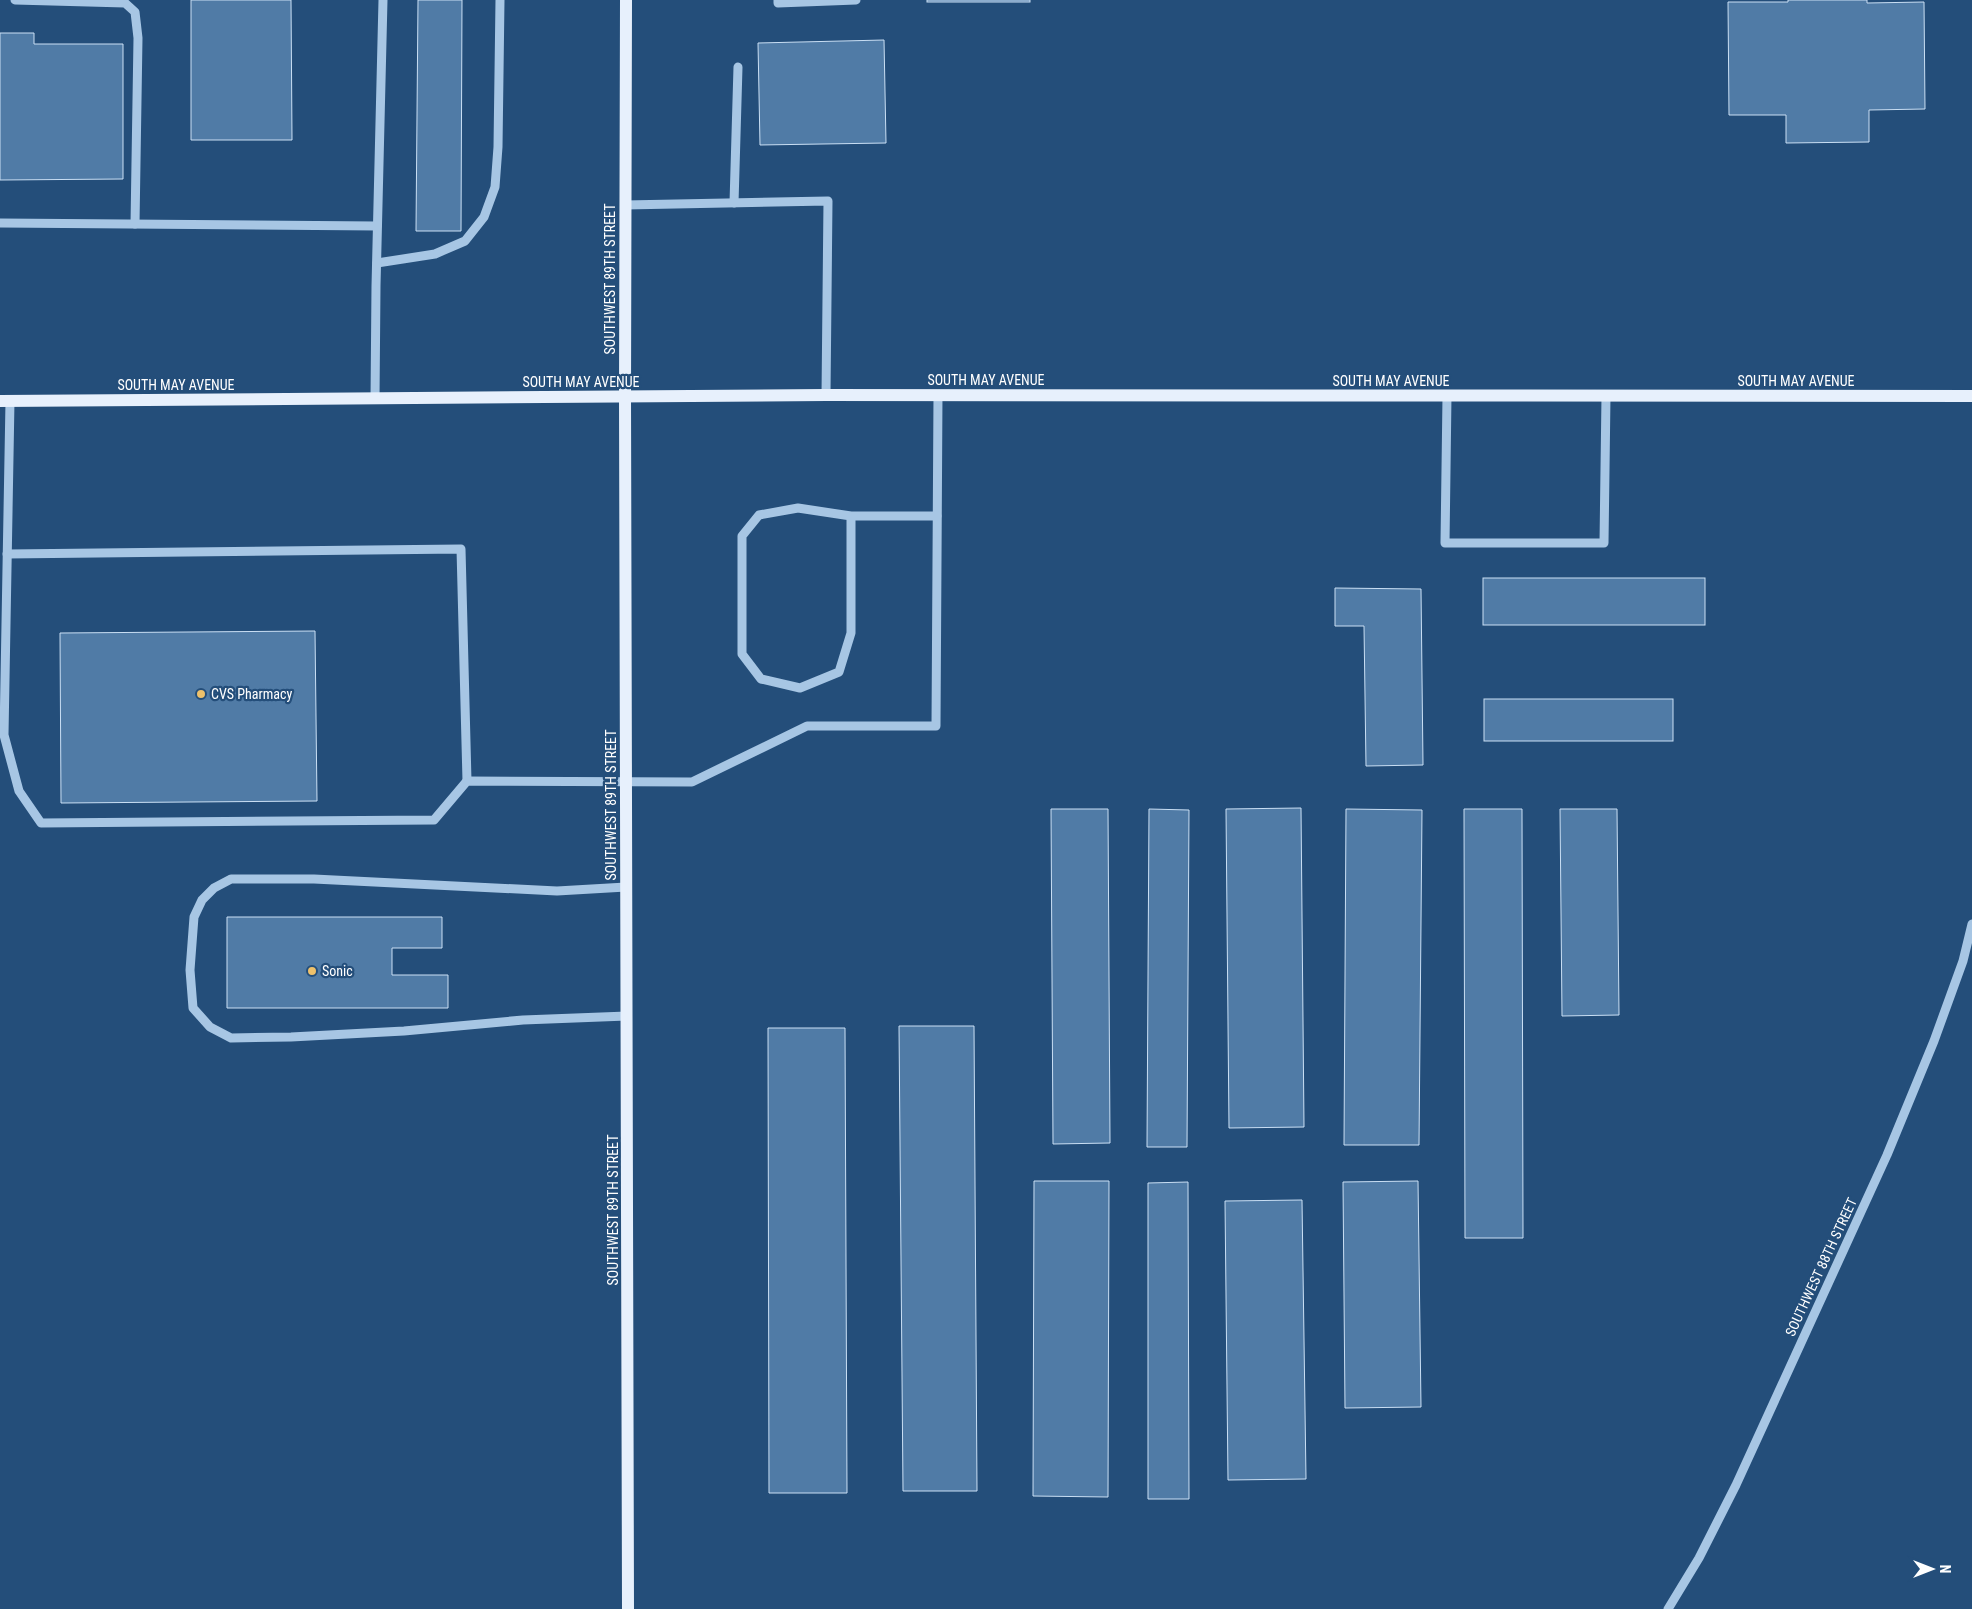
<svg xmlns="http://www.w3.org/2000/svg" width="1972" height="1609" font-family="'Roboto Condensed',sans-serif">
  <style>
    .building { fill: #507ba6; stroke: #cadff4 }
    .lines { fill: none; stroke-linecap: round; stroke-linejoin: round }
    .minor { stroke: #a7c6e4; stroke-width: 9 }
    .major { stroke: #e7f0fc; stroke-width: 12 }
    .poi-dot { fill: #eec16b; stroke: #244e7a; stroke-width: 2 }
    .labels { text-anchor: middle; stroke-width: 4.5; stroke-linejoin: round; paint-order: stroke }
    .street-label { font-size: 14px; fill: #fff; stroke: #244e7a }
    .poi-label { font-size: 14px; fill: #fff; stroke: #244e7a; text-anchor: start }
  </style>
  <rect width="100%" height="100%" fill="#244e7a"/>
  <!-- building -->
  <g class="building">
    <path d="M 191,0 L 291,0 L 292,140 L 191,140 Z"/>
    <path d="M 418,0 L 462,0 L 461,231 L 416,231 Z"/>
    <rect x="927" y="0" width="103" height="2"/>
    <path d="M 1788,0 L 1867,0 L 1867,3 L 1924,2 L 1925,109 L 1869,110 L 1869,142 L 1786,143 L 1786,115 L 1729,115 L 1728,2 L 1788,2 Z"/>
    <path d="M 0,33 L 34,33 L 34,44 L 123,44 L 123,179 L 0,180 Z"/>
    <path d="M 884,40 L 886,143 L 760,145 L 758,43 Z"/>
    <rect x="1483" y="578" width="222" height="47"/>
    <path d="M 1335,588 L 1421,589 L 1423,765 L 1366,766 L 1364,626 L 1335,626 Z"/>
    <path d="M 315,631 L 317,801 L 61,803 L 60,633 Z"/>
    <rect x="1484" y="699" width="189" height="42"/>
    <path d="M 1301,808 L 1304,1127 L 1229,1128 L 1226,809 Z"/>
    <path d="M 1051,809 L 1108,809 L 1110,1143 L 1053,1144 Z"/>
    <path d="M 1149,809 L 1189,810 L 1187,1147 L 1147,1147 Z"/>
    <path d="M 1346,809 L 1422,810 L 1419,1145 L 1344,1145 Z"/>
    <path d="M 1464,809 L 1522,809 L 1523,1238 L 1465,1238 Z"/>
    <path d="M 1560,809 L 1617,809 L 1619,1015 L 1562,1016 Z"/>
    <path d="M 227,917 L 442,917 L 442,948 L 392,948 L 392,975 L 448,975 L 448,1008 L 227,1008 Z"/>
    <path d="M 899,1026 L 974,1026 L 977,1491 L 903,1491 Z"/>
    <path d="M 768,1028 L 845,1028 L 847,1493 L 769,1493 Z"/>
    <path d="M 1034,1181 L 1109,1181 L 1108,1497 L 1033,1496 Z"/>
    <path d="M 1418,1181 L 1421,1407 L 1345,1408 L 1343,1182 Z"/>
    <path d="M 1188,1182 L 1189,1499 L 1148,1499 L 1148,1183 Z"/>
    <path d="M 1302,1200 L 1306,1479 L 1228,1480 L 1225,1201 Z"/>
  </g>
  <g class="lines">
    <!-- minor -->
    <g class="minor">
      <path d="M 15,0 L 125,3 L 135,12 L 138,38 L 135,224"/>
      <path d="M 778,0 L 778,3 L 856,0"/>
      <path d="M 734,203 L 738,67"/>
      <path d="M 625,205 L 828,201 L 826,395"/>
      <path d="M 0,223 L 377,226"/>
      <path d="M 377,263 L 435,254 L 465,241 L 484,217 L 495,187 L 498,147 L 500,0"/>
      <path d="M 1447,396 L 1445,543 L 1604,543 L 1606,396"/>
      <path d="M 375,399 L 376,286 L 383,0"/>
      <path d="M 10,401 L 4,735 L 19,791 L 41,823 L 434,820 L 467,781 L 692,782 L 807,726 L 936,726 L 938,395"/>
      <path d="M 851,516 L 851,633 L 839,672 L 800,688 L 761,679 L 742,654 L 742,536 L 759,515 L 798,508 L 851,516 L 937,516"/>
      <path d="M 7,554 L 461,549 L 467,781"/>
      <path d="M 626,887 L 557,891 L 314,879 L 231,879 L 214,888 L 202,900 L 194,917 L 190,970 L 193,1008 L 210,1027 L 231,1038 L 291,1037 L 404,1031 L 523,1020 L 627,1016"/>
      <path d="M 1668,1609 L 1699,1558 L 1736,1485 L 1887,1155 L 1934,1041 L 1963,961 L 1972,924"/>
    </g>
    <!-- major -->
    <g class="major">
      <path d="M 626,0 L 625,396 L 628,1609"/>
      <path d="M 0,401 L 826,395 L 1972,396"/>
    </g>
  </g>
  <!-- markers -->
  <g class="poi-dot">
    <circle cx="201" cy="694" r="5"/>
    <circle cx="312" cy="971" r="5"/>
  </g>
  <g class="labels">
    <!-- street labels -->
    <g class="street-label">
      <text transform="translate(610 279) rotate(-90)" y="5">SOUTHWEST 89TH STREET</text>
      <text x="986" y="385">SOUTH MAY AVENUE</text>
      <text x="1391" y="386">SOUTH MAY AVENUE</text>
      <text x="1796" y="386">SOUTH MAY AVENUE</text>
      <text x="581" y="387">SOUTH MAY AVENUE</text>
      <text x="176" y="390">SOUTH MAY AVENUE</text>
      <text transform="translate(611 805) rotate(-90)" y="5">SOUTHWEST 89TH STREET</text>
      <text transform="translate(613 1210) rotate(-90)" y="5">SOUTHWEST 89TH STREET</text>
      <text transform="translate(1821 1267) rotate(-65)" y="5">SOUTHWEST 88TH STREET</text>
    </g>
    <!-- poi labels -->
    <g class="poi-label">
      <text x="211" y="699">CVS Pharmacy</text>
      <text x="322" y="976">Sonic</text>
    </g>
  </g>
  <!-- north arrow -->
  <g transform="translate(1932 1569) rotate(90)" stroke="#244e7a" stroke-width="4" paint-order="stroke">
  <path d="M0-4L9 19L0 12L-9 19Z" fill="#ffffff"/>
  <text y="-8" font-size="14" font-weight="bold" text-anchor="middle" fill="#ffffff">N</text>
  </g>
</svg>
